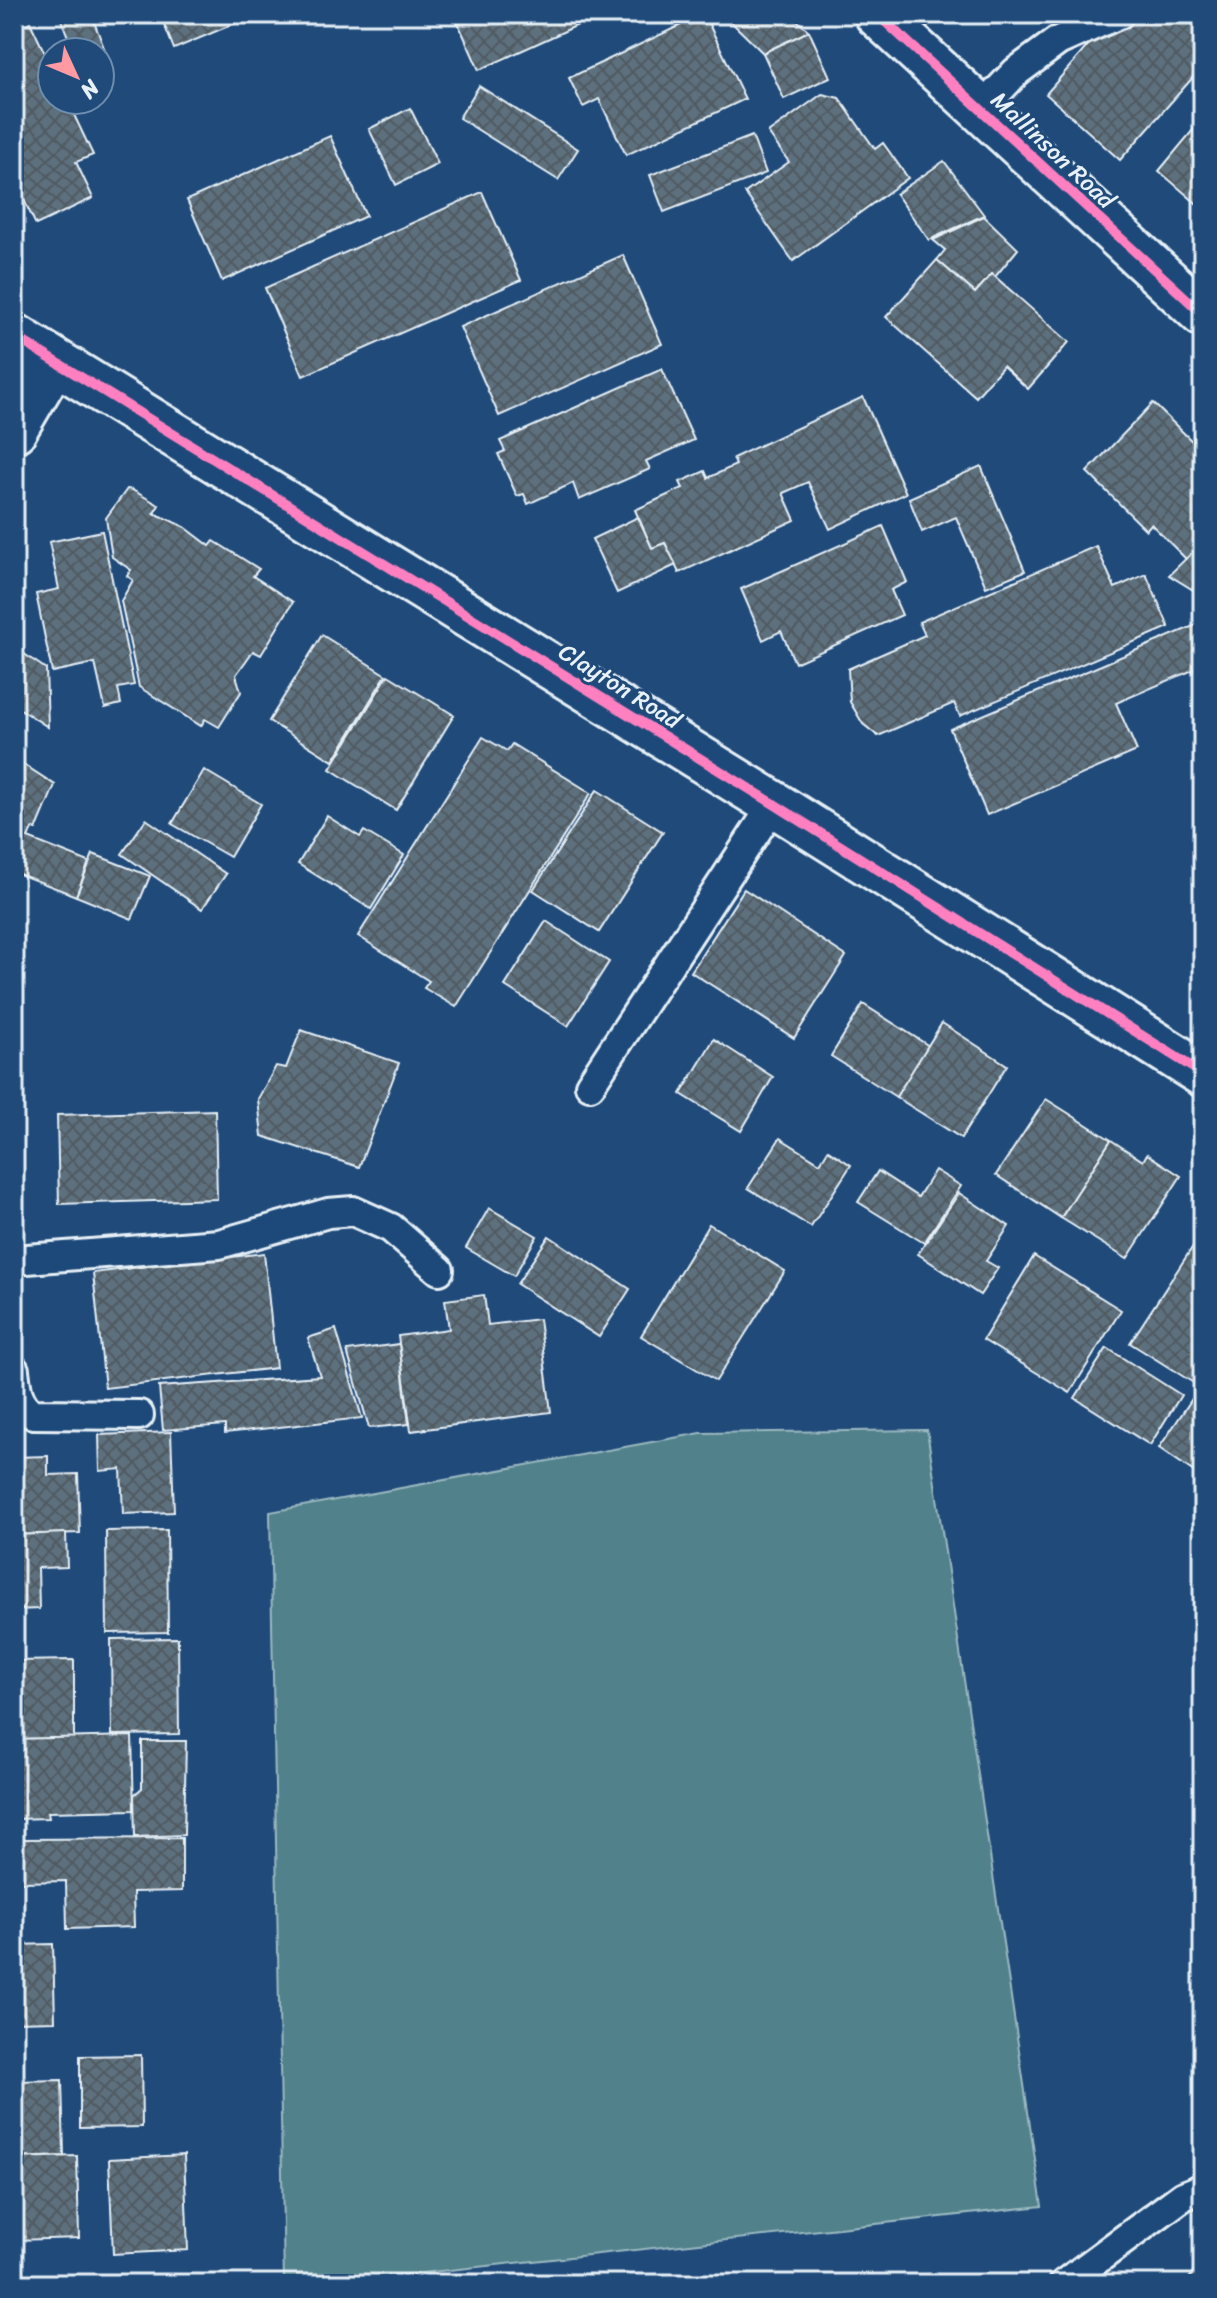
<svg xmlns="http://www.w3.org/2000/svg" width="1217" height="2298" font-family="Sriracha,sans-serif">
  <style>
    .green { fill: #51818a; stroke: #9cb9c1; stroke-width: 2 }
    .building { fill: url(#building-cross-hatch); stroke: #e8f1f8; stroke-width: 2 }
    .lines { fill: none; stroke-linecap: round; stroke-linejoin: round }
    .lane-casing { stroke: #e8f1f8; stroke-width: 34 }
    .street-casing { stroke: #e8f1f8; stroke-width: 50 }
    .lane { stroke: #1f4a7a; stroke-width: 28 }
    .street { stroke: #1f4a7a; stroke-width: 44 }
    .cycleway-casing { stroke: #1f4a7a; stroke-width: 15 }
    .cycleway { stroke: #ff80c0; stroke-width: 10 }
    .labels { text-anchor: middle; stroke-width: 6; stroke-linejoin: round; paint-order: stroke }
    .street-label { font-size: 24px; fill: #e8f1f8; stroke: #1f4a7a }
  </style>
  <defs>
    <pattern id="building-cross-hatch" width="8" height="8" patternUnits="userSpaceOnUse" patternTransform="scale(2)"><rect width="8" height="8" fill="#5d6f7e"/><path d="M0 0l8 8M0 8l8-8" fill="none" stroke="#505a61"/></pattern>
  </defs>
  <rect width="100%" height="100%" fill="#1f4a7a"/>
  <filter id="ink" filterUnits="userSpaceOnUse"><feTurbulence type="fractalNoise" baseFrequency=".0125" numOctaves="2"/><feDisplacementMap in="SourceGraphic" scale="16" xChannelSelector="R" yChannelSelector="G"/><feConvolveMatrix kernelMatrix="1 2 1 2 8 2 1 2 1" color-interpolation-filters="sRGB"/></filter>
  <g filter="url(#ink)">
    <!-- green -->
    <path class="green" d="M 927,1430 L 1042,2206 L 320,2284 L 284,2284 L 270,1512 L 701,1433 Z"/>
    <!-- building -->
    <g class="building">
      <path d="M 59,14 L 91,14 L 109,61 L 100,65 L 100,52 L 74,52 Z"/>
      <path d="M 160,14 L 257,14 L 174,49 Z"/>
      <path d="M 454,14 L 602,14 L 479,70 Z"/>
      <path d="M 704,14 L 745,99 L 626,155 L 599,99 L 583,107 L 569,78 Z"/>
      <path d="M 723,14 L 790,14 L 809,31 L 763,53 Z"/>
      <path d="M 1130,14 L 1203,14 L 1203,66 L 1120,160 L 1046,94 L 1110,20 Z"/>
      <path d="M 30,22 L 52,68 L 52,100 L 67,100 L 93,155 L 76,162 L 93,198 L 36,225 L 23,198 L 14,203 L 14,30 Z"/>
      <path d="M 809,31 L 830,77 L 784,99 L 763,53 Z"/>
      <path d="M 479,86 L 578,149 L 558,180 L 459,118 Z"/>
      <path d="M 822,94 L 839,98 L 875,149 L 883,143 L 908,178 L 793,261 L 745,193 L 789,162 L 768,133 Z"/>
      <path d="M 410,108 L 438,164 L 396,185 L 369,129 Z"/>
      <path d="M 1203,118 L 1203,209 L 1159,171 Z"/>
      <path d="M 330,136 L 366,216 L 222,281 L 187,200 Z"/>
      <path d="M 752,136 L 766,173 L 664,212 L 650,175 Z"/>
      <path d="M 944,161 L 984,215 L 929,240 L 896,194 Z"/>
      <path d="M 482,192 L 521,280 L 303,376 L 265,288 Z"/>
      <path d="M 984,216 L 1018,249 L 995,277 L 992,274 L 975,293 L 937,260 L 945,250 L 933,240 Z"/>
      <path d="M 623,255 L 662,344 L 499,416 L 460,327 Z"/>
      <path d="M 937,260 L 975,293 L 992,274 L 1069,342 L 1028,389 L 1003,366 L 976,397 L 886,317 Z"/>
      <path d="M 662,369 L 694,440 L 646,461 L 650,469 L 579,500 L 573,483 L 528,504 L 524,494 L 517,496 L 498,454 L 505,451 L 500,441 Z"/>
      <path d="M 863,397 L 906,493 L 830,529 L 808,482 L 783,493 L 795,520 L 679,573 L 665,543 L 652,548 L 635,510 L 683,488 L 680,482 L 705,471 L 708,478 L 736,465 L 733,458 Z"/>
      <path d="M 1153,403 L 1203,452 L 1203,542 L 1186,559 L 1151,524 L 1146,530 L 1087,472 Z"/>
      <path d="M 981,466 L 1025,571 L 986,587 L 956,517 L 922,532 L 909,498 Z"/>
      <path d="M 127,489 L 132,490 L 159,505 L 154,513 L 185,527 L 210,546 L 214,541 L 259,569 L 253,576 L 293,602 L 261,655 L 253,651 L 236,675 L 241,692 L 219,727 L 205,719 L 201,726 L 139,687 L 121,601 L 133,580 L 127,576 L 131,570 L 112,557 L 106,518 Z"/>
      <path d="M 638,517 L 652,548 L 665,543 L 676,565 L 617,593 L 592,539 Z"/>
      <path d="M 883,526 L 907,582 L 891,590 L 902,615 L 795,663 L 781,631 L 763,640 L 741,589 Z"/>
      <path d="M 102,531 L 134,685 L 118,688 L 121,704 L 105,708 L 95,663 L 52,672 L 36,594 L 59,589 L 49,542 Z"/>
      <path d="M 1203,542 L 1203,596 L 1169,575 Z"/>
      <path d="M 1096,546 L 1115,588 L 1146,574 L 1169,627 L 960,716 L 954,703 L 878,736 L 863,724 L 850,702 L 848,669 L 925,635 L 919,622 Z"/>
      <path d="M 1203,622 L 1203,677 L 1199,679 L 1195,669 L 1116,703 L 1137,751 L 987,815 L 950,729 Z"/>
      <path d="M 322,635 L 386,675 L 333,761 L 269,721 Z"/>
      <path d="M 14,647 L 46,669 L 48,727 L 14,705 Z"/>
      <path d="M 388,675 L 454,715 L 396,810 L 330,769 Z"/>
      <path d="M 483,737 L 507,751 L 512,744 L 591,793 L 456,1007 L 424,988 L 429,981 L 358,936 Z"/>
      <path d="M 14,758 L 55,785 L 36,830 L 32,829 L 28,838 L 89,862 L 76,896 L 14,872 Z"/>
      <path d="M 204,770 L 261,804 L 230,857 L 172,824 Z"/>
      <path d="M 597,790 L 663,832 L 599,932 L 533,890 Z"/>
      <path d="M 327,816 L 360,837 L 364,831 L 404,855 L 371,909 L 298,864 Z"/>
      <path d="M 146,819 L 226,874 L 202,909 L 122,854 Z"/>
      <path d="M 93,854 L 150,876 L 132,919 L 76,896 Z"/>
      <path d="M 744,889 L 846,956 L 794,1038 L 691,972 Z"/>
      <path d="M 546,921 L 609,962 L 568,1026 L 505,986 Z"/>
      <path d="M 863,1004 L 929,1046 L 896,1097 L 831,1056 Z"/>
      <path d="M 942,1023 L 1007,1065 L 961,1138 L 896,1097 Z"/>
      <path d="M 301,1030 L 399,1063 L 359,1167 L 262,1136 L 258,1099 L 276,1066 L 286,1068 Z"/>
      <path d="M 14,1032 L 20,1032 L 21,1109 L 14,1109 Z"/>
      <path d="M 714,1039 L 773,1077 L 741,1131 L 681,1094 Z"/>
      <path d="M 1046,1099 L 1111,1140 L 1061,1218 L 996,1175 Z"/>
      <path d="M 215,1110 L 217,1199 L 59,1204 L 57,1115 Z"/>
      <path d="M 780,1138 L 820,1163 L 828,1150 L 851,1165 L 811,1227 L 748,1188 Z"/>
      <path d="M 1111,1140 L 1143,1161 L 1147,1154 L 1181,1176 L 1127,1259 L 1061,1218 Z"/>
      <path d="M 935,1170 L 961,1186 L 924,1243 L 858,1202 L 878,1171 L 918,1197 Z"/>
      <path d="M 959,1193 L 1009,1226 L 986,1261 L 998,1268 L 980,1295 L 918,1254 Z"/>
      <path d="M 489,1208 L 537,1236 L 514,1276 L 466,1248 Z"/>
      <path d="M 709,1224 L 785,1271 L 716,1381 L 641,1336 Z"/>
      <path d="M 1203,1231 L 1203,1383 L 1200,1387 L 1130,1343 Z"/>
      <path d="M 549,1236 L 630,1289 L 599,1337 L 517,1284 Z"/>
      <path d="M 264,1253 L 276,1368 L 105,1388 L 93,1273 L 150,1266 L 149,1258 L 189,1254 L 189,1262 Z"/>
      <path d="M 1034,1256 L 1121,1310 L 1070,1393 L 983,1340 Z"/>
      <path d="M 484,1295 L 488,1325 L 539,1319 L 551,1412 L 411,1431 L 398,1336 L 449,1329 L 445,1300 Z"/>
      <path d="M 336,1329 L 362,1418 L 225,1433 L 225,1425 L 163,1430 L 159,1387 L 320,1376 L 308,1338 Z"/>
      <path d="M 399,1344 L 409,1424 L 369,1428 L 347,1351 Z"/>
      <path d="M 1107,1348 L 1181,1395 L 1150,1445 L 1075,1398 Z"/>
      <path d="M 1200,1387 L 1203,1389 L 1203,1478 L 1159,1448 Z"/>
      <path d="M 171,1432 L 174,1512 L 123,1514 L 121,1469 L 100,1471 L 99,1435 Z"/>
      <path d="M 48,1456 L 48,1475 L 78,1474 L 80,1533 L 14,1535 L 14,1457 Z"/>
      <path d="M 167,1530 L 168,1632 L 107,1633 L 106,1531 Z"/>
      <path d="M 66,1533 L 67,1567 L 38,1568 L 39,1609 L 14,1610 L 14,1535 Z"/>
      <path d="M 178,1638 L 179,1734 L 112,1735 L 111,1639 Z"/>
      <path d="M 74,1660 L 74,1738 L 14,1739 L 14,1661 Z"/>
      <path d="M 132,1736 L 134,1810 L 48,1812 L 49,1818 L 14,1819 L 14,1739 Z"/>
      <path d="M 142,1741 L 186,1741 L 184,1835 L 135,1837 L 134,1795 L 142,1788 Z"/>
      <path d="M 182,1838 L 182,1891 L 133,1892 L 134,1927 L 67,1929 L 66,1881 L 21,1882 L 21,1839 Z"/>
      <path d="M 14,1867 L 20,1867 L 22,1945 L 14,1945 Z"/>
      <path d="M 53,1944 L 55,2021 L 14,2022 L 14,1945 Z"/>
      <path d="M 141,2055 L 142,2127 L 80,2128 L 80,2056 Z"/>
      <path d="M 62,2080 L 64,2156 L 14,2158 L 14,2081 Z"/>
      <path d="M 184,2155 L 188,2250 L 113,2254 L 109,2159 Z"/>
      <path d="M 77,2156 L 79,2238 L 14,2240 L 14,2158 Z"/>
      <path d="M 1203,2255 L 1203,2284 L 1186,2284 Z"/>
    </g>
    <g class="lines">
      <!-- lane casing -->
      <g class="lane-casing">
        <g id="lane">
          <path d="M 980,110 L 1016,72 L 1058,41 L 1119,14"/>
          <path d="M 590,1085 L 774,804"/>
          <path d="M 14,1260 L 219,1244 L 328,1213 L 353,1211 L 391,1228 L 439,1270"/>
          <path d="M 14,1370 C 16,1388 17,1403 32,1414 L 139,1415"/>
          <path d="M 1064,2284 L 1183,2196 L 1203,2188"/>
        </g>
      </g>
      <!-- street casing -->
      <g class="street-casing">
        <g id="street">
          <path d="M 877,14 L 1203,314"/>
          <path d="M 14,336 L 774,804 L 1203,1074"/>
          <path d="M 14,430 L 54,362"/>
        </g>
      </g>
      <!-- lane -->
      <use href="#lane" class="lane"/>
      <!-- street -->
      <use href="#street" class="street"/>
      <!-- cycleway casing -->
      <g class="cycleway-casing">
        <g id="cycleway">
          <path d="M 877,14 L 1203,314"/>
          <path d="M 14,336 L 774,804 L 1203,1074"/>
        </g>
      </g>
      <!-- cycleway -->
      <use href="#cycleway" class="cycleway"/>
    </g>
  </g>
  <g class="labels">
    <!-- street labels -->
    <g class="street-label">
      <text transform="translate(1053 150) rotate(43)" y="8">Mallinson Road</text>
      <text transform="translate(620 686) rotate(32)" y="8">Clayton Road</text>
    </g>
  </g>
  <!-- margin -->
  <rect width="1217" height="2298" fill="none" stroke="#1f4a7a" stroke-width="48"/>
  <rect x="24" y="24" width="1169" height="2250" fill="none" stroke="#e8f1f8" stroke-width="3" filter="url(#ink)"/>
  <!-- north arrow -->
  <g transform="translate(76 76) rotate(134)"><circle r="38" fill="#1f4a7a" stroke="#6f8dac" stroke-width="2"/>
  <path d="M0-6L14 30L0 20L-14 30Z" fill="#ff9aa2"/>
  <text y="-12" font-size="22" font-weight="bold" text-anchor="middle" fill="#e8f1f8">N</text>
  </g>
</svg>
